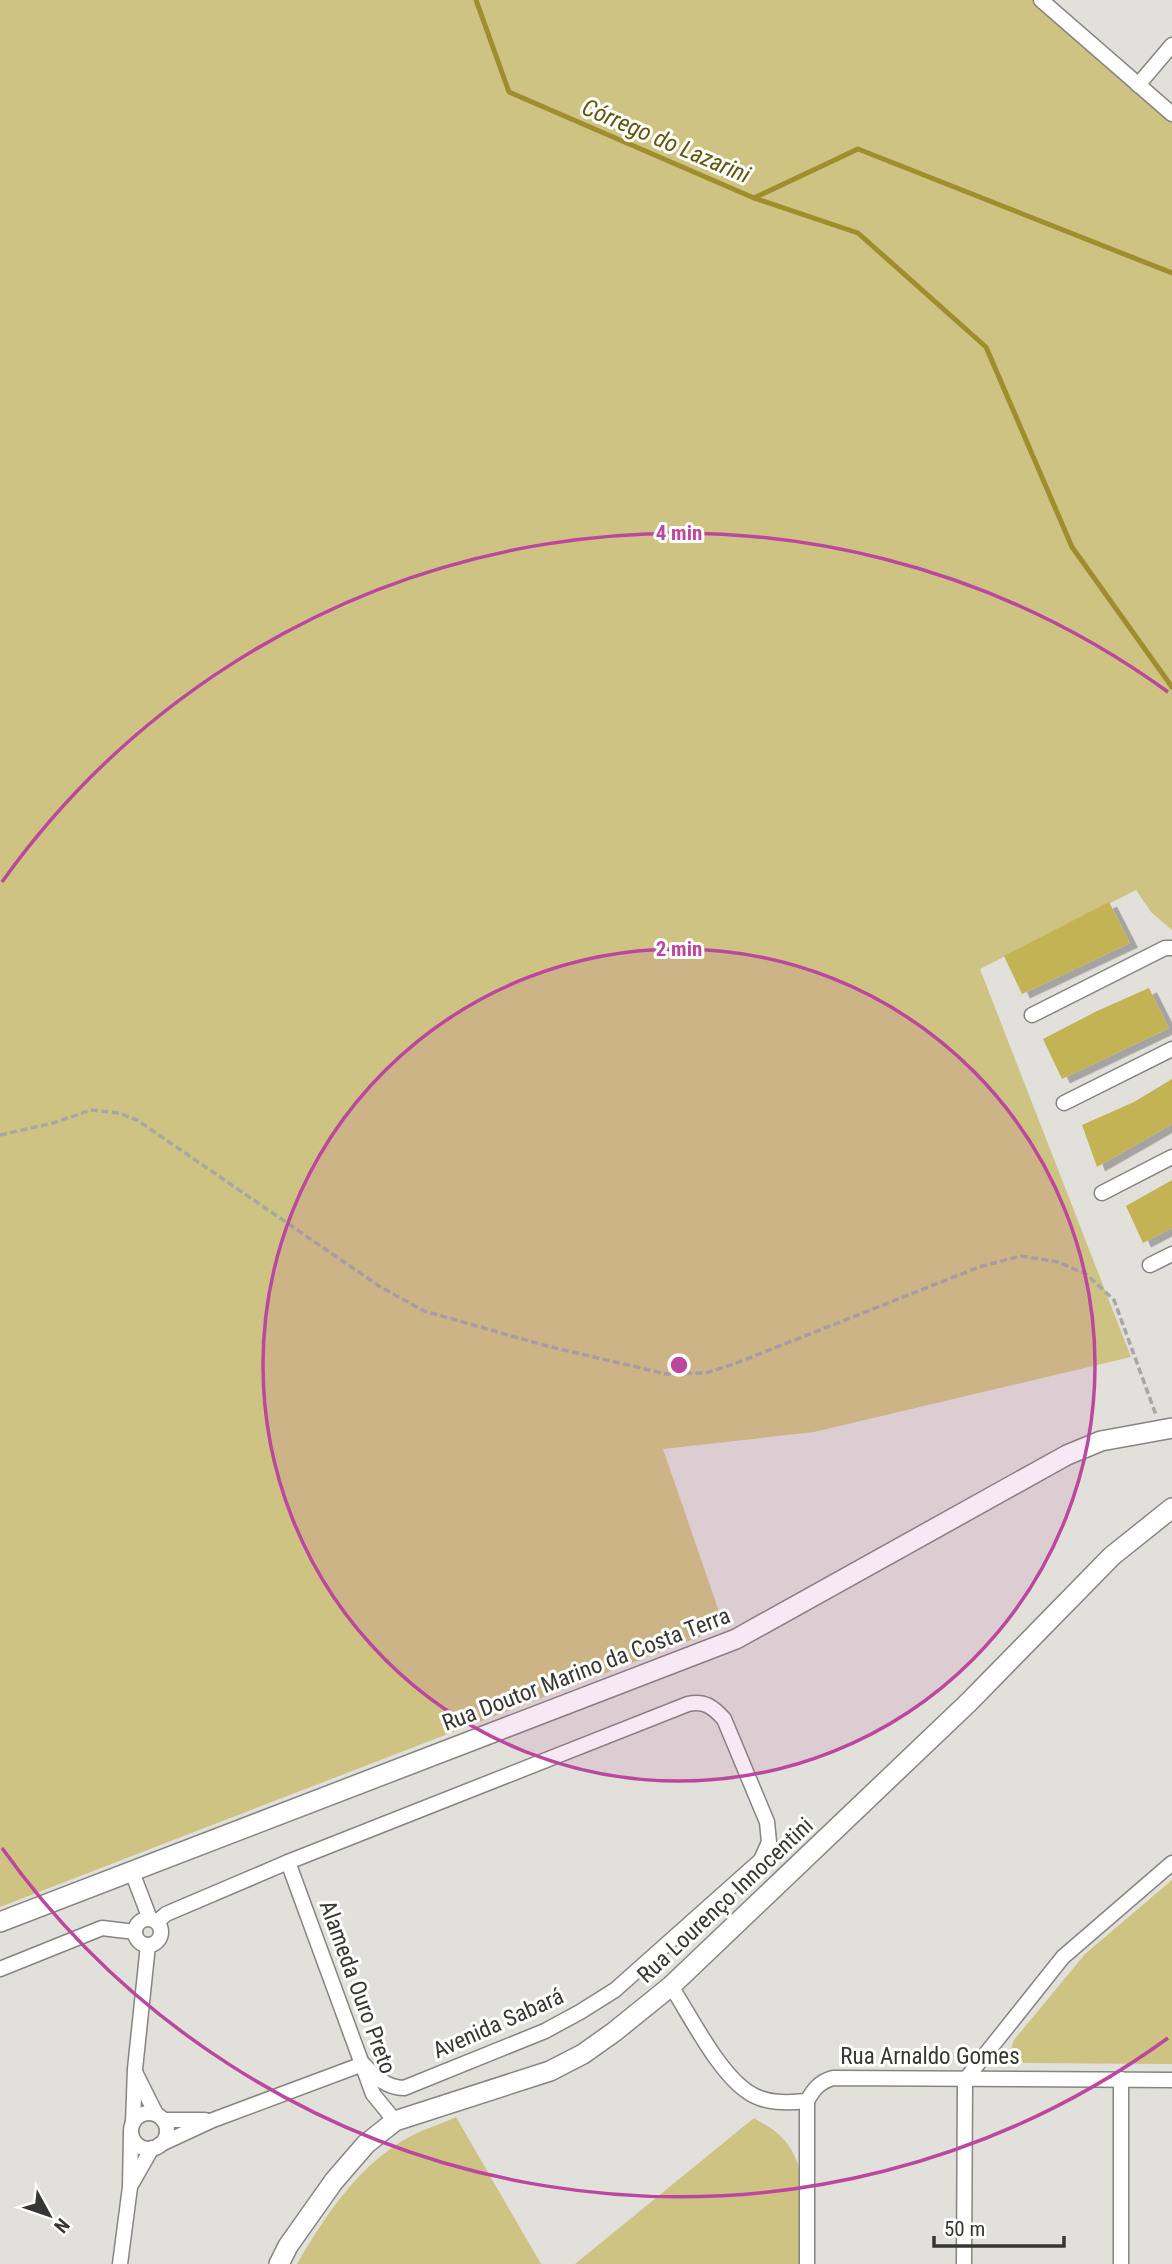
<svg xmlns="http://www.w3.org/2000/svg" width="1172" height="2264" font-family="'Roboto Condensed',sans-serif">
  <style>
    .green { fill: #cec383 }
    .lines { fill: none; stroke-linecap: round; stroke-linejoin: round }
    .stream { stroke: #9e8e2d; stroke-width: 5 }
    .building { fill: #c3b355; filter: url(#shadow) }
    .street-casing { stroke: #868580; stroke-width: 17 }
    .secondary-casing { stroke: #868580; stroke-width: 22 }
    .path { stroke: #a7a7a3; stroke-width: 3.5; stroke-dasharray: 7 3.5; stroke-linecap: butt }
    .street { stroke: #fff; stroke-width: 14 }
    .secondary { stroke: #fff; stroke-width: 19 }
    .ring { fill: none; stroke: #bc479e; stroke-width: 3.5 }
    .labels { text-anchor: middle; stroke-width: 6; stroke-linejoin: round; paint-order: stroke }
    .street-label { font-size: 23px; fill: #363634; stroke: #fffffe }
    .water-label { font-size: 24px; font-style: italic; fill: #62560e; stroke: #fffffe }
    .centre { fill: #bc479e; stroke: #fffffe; stroke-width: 3.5 }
    .ring-label { font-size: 21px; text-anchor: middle; font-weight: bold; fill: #bc479e; stroke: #fffffe; stroke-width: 6; stroke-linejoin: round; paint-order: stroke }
  </style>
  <defs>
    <filter id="shadow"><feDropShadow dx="8" dy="4.5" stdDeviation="0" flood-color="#0004"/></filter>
  </defs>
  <rect width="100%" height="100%" fill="#e1e0db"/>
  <!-- green -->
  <g class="green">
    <path d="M 0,0 L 1041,0 L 1172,114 L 1172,930 L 1151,912 L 1136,890 L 980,969 L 1131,1357 L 814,1432 L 663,1449 L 723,1623 L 721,1624 L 722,1628 L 0,1907 Z"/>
    <path d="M 1172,1880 L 1172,2064 L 1024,2063 L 1016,2059 L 1011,2049 L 1014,2040 L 1085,1954 Z"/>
    <path d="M 456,2117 L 541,2264 L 297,2264 C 324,2218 355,2170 402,2141 C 418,2131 439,2125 456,2117 Z"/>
    <path d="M 754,2118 C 761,2123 771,2127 777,2133 C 814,2164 803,2221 803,2264 L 575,2264 Z"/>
  </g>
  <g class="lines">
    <!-- stream -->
    <g class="stream">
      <path d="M 476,0 L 509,92 L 754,198 L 858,149 L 1172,273"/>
      <path d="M 754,198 L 858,233 L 986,347 L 1072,547 L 1172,687"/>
    </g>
  </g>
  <!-- building -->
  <g class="building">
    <path d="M 1109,902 L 1130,943 L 1022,994 L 1004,956 Z"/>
    <path d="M 1149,988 L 1169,1028 L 1062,1079 L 1043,1039 L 1097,1011 Z"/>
    <path d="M 1172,1079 L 1172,1124 L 1097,1167 L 1082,1125 L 1134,1102 Z"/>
    <path d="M 1172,1180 L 1172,1228 L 1143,1243 L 1126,1206 Z"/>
  </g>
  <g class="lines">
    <!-- street casing -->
    <g class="street-casing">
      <g id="street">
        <path d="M 1041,0 L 1172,114"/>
        <path d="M 1138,85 L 1172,45"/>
        <path d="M 1032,1015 L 1165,948 L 1172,948"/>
        <path d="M 1064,1103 L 1172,1049"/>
        <path d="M 1102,1193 L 1172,1157"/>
        <path d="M 1150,1265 L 1172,1254"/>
        <path d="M 288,1862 L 373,2094 L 395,2121"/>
        <path d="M 132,1872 L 150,1919"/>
        <circle cx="148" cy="1932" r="13"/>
        <path d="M 157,1922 L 166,1914 L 288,1862 L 688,1704 C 704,1700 713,1707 724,1719 L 767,1822 L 769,1842 L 761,1860 L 615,1990 L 580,2012 L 545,2031 L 404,2088 C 386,2088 375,2076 363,2064"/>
        <path d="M 0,1969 L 102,1928 L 135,1932"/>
        <path d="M 671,1986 C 691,2017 718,2072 748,2092 C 765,2104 788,2103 807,2101"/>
        <path d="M 136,2074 L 156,2114"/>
        <path d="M 807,2101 C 814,2089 819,2082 833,2078 L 1172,2080"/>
        <circle cx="149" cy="2131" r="18"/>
        <path d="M 163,2120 L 205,2120"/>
        <path d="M 133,2123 L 135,2069 L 148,1945"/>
        <path d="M 159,2145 L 213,2120 L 363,2064"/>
        <path d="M 132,2183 L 152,2148"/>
        <path d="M 120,2264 L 130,2187 L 131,2134"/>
        <path d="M 807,2264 L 807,2101"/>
        <path d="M 964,2264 L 965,2080 L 1063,1957 L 1172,1863"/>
        <path d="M 1121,2264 L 1121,2079"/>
      </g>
    </g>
    <!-- secondary casing -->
    <g class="secondary-casing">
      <g id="secondary">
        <path d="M 0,1922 L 736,1639 L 1067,1455 L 1101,1441 L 1172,1428"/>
        <path d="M 279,2264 L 288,2246 L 334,2181 L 366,2144 L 395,2121 L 550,2071 L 583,2054 L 614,2032 L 671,1986 L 969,1702 L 1112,1556 L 1172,1508"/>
      </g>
    </g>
    <!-- path -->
    <path class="path" d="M 0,1135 L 53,1123 L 91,1110 L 119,1113 L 137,1120 L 379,1286 L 424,1311 L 547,1346 L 666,1374 L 706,1373 L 734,1364 L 979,1267 L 1021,1256 L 1058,1262 L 1086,1274 L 1114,1300 L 1156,1415"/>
    <!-- street -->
    <use href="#street" class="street"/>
    <!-- secondary -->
    <use href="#secondary" class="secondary"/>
  </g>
  <!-- distance rings -->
  <circle cx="679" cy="1365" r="416" fill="#bc479e" fill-opacity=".12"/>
  <g class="ring">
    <circle cx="679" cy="1365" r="416"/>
    <path d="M1168 2038A832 832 0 0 1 2 1848M2 882A832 832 0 0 1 1168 692"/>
  </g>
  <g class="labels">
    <!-- street labels -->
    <g class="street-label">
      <text transform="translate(586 1669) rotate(-21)" y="8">Rua Doutor Marino da Costa Terra</text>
      <text transform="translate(725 1900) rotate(-43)" y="8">Rua Lourenço Innocentini</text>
      <text transform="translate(358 1987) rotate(70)" y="8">Alameda Ouro Preto</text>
      <text transform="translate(498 2023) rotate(-24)" y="8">Avenida Sabará</text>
      <text x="930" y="2064">Rua Arnaldo Gomes</text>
    </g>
    <!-- water labels -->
    <g class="water-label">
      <text transform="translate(666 141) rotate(23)" y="8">Córrego do Lazarini</text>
    </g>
  </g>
  <circle cx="679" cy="1365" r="10" class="centre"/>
  <g class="ring-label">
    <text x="679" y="540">4 min</text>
    <text x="679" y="956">2 min</text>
  </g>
  <!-- north arrow -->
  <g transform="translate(49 2215) rotate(130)" stroke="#fffffe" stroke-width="5" paint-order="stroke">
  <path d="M0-5L12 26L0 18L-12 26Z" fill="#363634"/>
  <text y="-10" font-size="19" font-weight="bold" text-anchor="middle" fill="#363634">N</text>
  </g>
  <!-- scale -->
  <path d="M934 2236v10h130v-10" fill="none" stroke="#363634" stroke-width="3.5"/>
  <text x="944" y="2236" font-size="21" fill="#363634" stroke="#fffffe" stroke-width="5" paint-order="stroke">50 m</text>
</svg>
